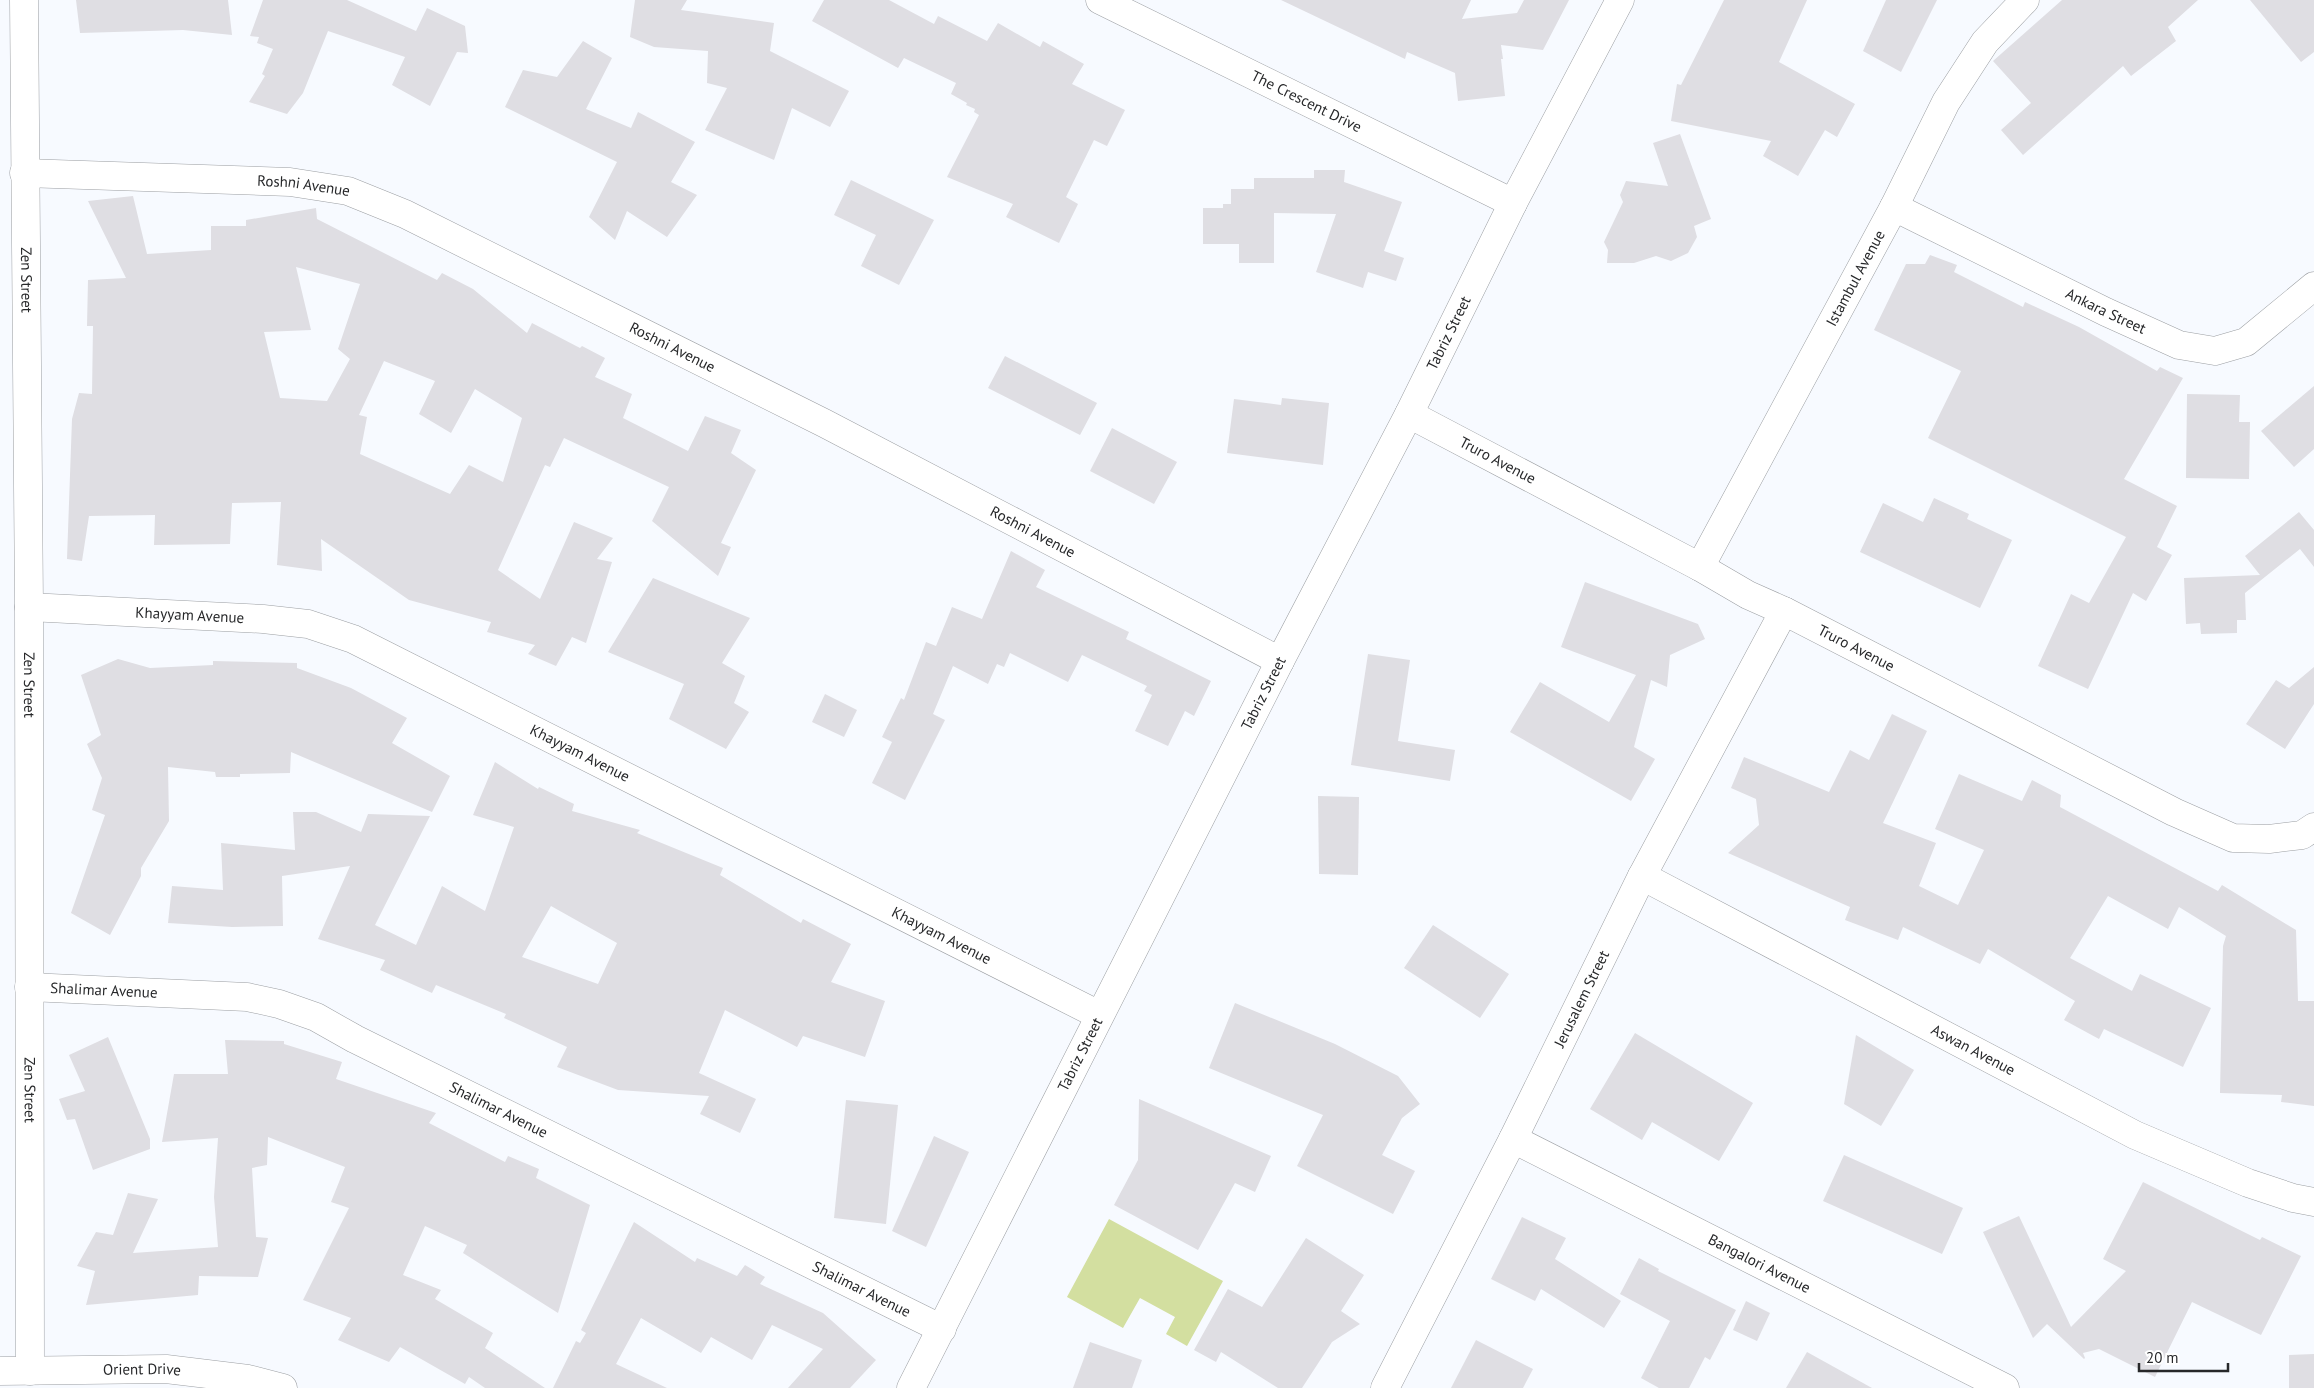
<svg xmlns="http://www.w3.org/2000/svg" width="2314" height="1388" font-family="'PT Sans',sans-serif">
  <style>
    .green { fill: #d3dfa0 }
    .building { fill: #dfdee3; fill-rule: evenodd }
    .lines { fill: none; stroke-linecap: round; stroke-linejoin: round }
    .street-casing { stroke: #9c9fa3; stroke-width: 29 }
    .street { stroke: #fff; stroke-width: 28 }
    .labels { text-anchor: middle; stroke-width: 4.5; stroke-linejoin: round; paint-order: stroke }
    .street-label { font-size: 15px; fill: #27282a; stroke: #fff }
  </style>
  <rect width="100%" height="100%" fill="#f7faff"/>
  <!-- green -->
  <path class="green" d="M 1109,1219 L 1223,1281 L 1187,1346 L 1166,1334 L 1175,1317 L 1140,1298 L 1123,1328 L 1067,1297 Z"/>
  <!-- building -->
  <g class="building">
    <path d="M 76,0 L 228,0 L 232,35 L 183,30 L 80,33 Z"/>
    <path d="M 263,0 L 347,0 L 416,31 L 427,8 L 465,26 L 468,53 L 457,52 L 430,106 L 392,85 L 405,57 L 328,31 L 303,93 L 287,114 L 249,102 L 265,76 L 262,74 L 273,49 L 257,43 L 259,37 L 250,36 Z"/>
    <path d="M 635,0 L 687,0 L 681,10 L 774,23 L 770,51 L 849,91 L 830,127 L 792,108 L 774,160 L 705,130 L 727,88 L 707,83 L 708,51 L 654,47 L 630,37 Z"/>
    <path d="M 824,0 L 889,0 L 934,24 L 938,16 L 987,41 L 998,23 L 1040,47 L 1043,41 L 1084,64 L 1072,84 L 1125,110 L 1107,146 L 1094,140 L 1066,197 L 1078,204 L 1059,243 L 1006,217 L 1013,204 L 947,177 L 979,115 L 974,112 L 975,109 L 966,105 L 967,103 L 951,94 L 956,83 L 904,58 L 898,68 L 812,21 Z"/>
    <path d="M 1281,0 L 1471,0 L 1462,19 L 1517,13 L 1524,0 L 1569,0 L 1543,50 L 1501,45 L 1503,59 L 1501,59 L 1505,96 L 1458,101 L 1455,73 L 1407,52 L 1405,59 Z"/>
    <path d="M 1724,0 L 1807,0 L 1779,62 L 1855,104 L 1837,137 L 1825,130 L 1798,176 L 1763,156 L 1771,141 L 1671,121 L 1677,84 L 1681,85 Z"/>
    <path d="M 1886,0 L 1937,0 L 1901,72 L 1863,51 Z"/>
    <path d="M 2062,0 L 2198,0 L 2168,27 L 2176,41 L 2131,76 L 2123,66 L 2023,155 L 2001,130 L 2031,103 L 1993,61 Z"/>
    <path d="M 2250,0 L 2314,0 L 2314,52 L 2301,62 Z"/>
    <path d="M 583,41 L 612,58 L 586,109 L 631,128 L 638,112 L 695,142 L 671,182 L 697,195 L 667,237 L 627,211 L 615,240 L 589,217 L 617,162 L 505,107 L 523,70 L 557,77 Z"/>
    <path d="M 1680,134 L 1711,219 L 1694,226 L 1697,237 L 1688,253 L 1671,261 L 1656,256 L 1634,263 L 1607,263 L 1608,250 L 1604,242 L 1623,202 L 1620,195 L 1626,181 L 1668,186 L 1653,143 Z"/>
    <path d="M 1314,170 L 1345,170 L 1344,182 L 1402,202 L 1384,251 L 1404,258 L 1396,281 L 1368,272 L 1363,288 L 1316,272 L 1336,214 L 1274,213 L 1274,263 L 1239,263 L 1239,244 L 1203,244 L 1203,208 L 1223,208 L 1223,204 L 1231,204 L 1231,189 L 1254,189 L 1254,178 L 1314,178 Z"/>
    <path d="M 851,180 L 934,220 L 899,285 L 861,266 L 876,235 L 834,215 Z"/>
    <path d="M 133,196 L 147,254 L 211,250 L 211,226 L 246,226 L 246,220 L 316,208 L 317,219 L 437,280 L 442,273 L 473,289 L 527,333 L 532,323 L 580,348 L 582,346 L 605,358 L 595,377 L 632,394 L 623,418 L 688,451 L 705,416 L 741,430 L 731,453 L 756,470 L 721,543 L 731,547 L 718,576 L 652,521 L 669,487 L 564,438 L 550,467 L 545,465 L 498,570 L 540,599 L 574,522 L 613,538 L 597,559 L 612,562 L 586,643 L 572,637 L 556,666 L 528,654 L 535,645 L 487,632 L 491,622 L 409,600 L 321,539 L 322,571 L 277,565 L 281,502 L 232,503 L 230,544 L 154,545 L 155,515 L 89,516 L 82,561 L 67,559 L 72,419 L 79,393 L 92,394 L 93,326 L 87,326 L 88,280 L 126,278 L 88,201 ZM 296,267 L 360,284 L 338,349 L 350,359 L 327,401 L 280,398 L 264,332 L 311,330 ZM 384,361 L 435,381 L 419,414 L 451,433 L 475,389 L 522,418 L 503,482 L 469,465 L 450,494 L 360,454 L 367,417 L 359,415 Z"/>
    <path d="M 1930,255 L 1957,265 L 1954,272 L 2023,307 L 2025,302 L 2079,327 L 2157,371 L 2160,367 L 2183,378 L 2124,479 L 2177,506 L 2157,547 L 2172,555 L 2146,601 L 2133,593 L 2088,689 L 2038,666 L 2071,594 L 2089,603 L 2126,537 L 1928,438 L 1961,371 L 1874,330 L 1906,264 L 1925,264 Z"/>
    <path d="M 1005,356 L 1097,403 L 1080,435 L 988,388 Z"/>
    <path d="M 2314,386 L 2314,449 L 2294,467 L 2261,431 Z"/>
    <path d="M 2187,394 L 2240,395 L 2239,422 L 2250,422 L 2249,479 L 2186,478 Z"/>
    <path d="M 1282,398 L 1329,403 L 1323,465 L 1227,453 L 1234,399 L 1281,405 Z"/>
    <path d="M 1112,428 L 1177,462 L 1154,504 L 1090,471 Z"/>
    <path d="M 1934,498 L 1969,514 L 1967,519 L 2012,540 L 1980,608 L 1860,552 L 1883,503 L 1923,522 Z"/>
    <path d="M 2299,512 L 2314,530 L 2314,567 L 2300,549 L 2245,593 L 2246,620 L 2237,620 L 2237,633 L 2201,634 L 2200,623 L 2186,624 L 2184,578 L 2260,575 L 2245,556 Z"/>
    <path d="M 1011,551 L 1045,570 L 1036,587 L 1129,632 L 1126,639 L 1211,681 L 1194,716 L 1185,711 L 1168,746 L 1135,731 L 1152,695 L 1144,691 L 1147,686 L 1082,655 L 1068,682 L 1010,653 L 1004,667 L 997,664 L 988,684 L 953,666 L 933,714 L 945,720 L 905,800 L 872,783 L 892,742 L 882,737 L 901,698 L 904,700 L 926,642 L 936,646 L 952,607 L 982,619 Z"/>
    <path d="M 653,578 L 750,618 L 722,663 L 745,676 L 734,703 L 749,712 L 726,749 L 669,719 L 684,684 L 608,652 Z"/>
    <path d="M 1585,582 L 1698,624 L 1705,639 L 1670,655 L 1667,687 L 1651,680 L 1634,747 L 1655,759 L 1631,801 L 1510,732 L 1540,682 L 1609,722 L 1636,675 L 1561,647 Z"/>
    <path d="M 1368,654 L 1410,660 L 1398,741 L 1455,750 L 1450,781 L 1351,765 Z"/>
    <path d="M 118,659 L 150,668 L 213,665 L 213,661 L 297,663 L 297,668 L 351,688 L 407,718 L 392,743 L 450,776 L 432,812 L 291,752 L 290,773 L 240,774 L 240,777 L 216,777 L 215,772 L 168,767 L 169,821 L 141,868 L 141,876 L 110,935 L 71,913 L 105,815 L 92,810 L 102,778 L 87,744 L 101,735 L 81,675 Z"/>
    <path d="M 2314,667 L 2314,704 L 2285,749 L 2246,724 L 2276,680 L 2289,688 Z"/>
    <path d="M 825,694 L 857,710 L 844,737 L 812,722 Z"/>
    <path d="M 1892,714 L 1927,731 L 1883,823 L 1936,843 L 1919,886 L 1958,905 L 1984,850 L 1935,829 L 1959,774 L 2022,801 L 2032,780 L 2061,795 L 2060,807 L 2218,891 L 2222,885 L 2296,930 L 2298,1001 L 2314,1001 L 2314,1106 L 2281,1102 L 2282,1095 L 2220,1093 L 2223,946 L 2226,936 L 2179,907 L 2168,929 L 2108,896 L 2070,958 L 2132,991 L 2140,974 L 2211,1008 L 2183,1067 L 2104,1029 L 2099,1039 L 2064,1020 L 2075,1001 L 1988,949 L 1980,964 L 1903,927 L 1898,940 L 1845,920 L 1850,907 L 1728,853 L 1759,825 L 1756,799 L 1731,788 L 1744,757 L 1829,792 L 1850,750 L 1869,760 Z"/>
    <path d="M 495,762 L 538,789 L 539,787 L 574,804 L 572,811 L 640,830 L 637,833 L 723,868 L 720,875 L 801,923 L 803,919 L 851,944 L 831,982 L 885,1001 L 865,1057 L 803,1036 L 797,1047 L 725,1010 L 699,1073 L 756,1099 L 740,1133 L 700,1114 L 709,1096 L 618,1090 L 557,1067 L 567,1047 L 504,1018 L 506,1014 L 436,985 L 432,993 L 380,970 L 385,960 L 318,939 L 350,866 L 282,876 L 283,926 L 232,927 L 168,923 L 172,886 L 223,890 L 221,843 L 295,850 L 293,812 L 316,812 L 361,832 L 368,814 L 430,816 L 375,925 L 416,945 L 442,886 L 485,911 L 514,827 L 473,815 ZM 551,906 L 617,943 L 598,984 L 522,957 Z"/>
    <path d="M 1318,796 L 1359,797 L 1358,875 L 1319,874 Z"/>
    <path d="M 1433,925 L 1509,974 L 1480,1018 L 1404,968 Z"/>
    <path d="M 1235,1003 L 1335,1044 L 1398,1076 L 1420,1104 L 1402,1118 L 1382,1155 L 1415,1171 L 1393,1214 L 1297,1166 L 1323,1115 L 1209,1068 Z"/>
    <path d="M 1635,1033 L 1753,1103 L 1719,1161 L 1652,1122 L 1642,1140 L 1590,1109 Z"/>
    <path d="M 1856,1035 L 1914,1070 L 1881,1126 L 1844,1104 Z"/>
    <path d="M 108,1037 L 150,1139 L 150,1149 L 93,1170 L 75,1119 L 67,1120 L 59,1099 L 85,1091 L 69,1055 Z"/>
    <path d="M 225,1040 L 284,1041 L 284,1044 L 342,1062 L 336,1079 L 436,1113 L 429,1123 L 505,1162 L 508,1156 L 539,1169 L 536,1178 L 590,1205 L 558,1313 L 463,1253 L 467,1245 L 425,1226 L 403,1275 L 441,1290 L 435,1299 L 493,1333 L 485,1348 L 545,1388 L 485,1388 L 469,1377 L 465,1384 L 400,1347 L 389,1362 L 338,1340 L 351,1318 L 303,1300 L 349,1208 L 331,1202 L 345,1167 L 268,1137 L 267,1165 L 252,1168 L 256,1237 L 268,1238 L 258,1277 L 199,1276 L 198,1295 L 86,1305 L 95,1271 L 77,1266 L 96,1232 L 113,1235 L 128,1193 L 158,1199 L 133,1253 L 218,1247 L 214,1197 L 218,1138 L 162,1142 L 174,1074 L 228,1074 Z"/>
    <path d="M 1139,1099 L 1271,1156 L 1255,1192 L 1235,1183 L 1198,1250 L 1114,1205 L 1138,1160 Z"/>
    <path d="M 846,1100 L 898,1105 L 886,1224 L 834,1218 Z"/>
    <path d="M 934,1136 L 969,1152 L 926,1247 L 892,1231 Z"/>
    <path d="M 1844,1155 L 1963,1208 L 1942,1254 L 1823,1201 Z"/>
    <path d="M 2143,1182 L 2260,1240 L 2262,1237 L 2301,1256 L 2261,1335 L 2192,1302 L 2155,1377 L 2099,1349 L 2083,1353 L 2085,1358 L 2084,1359 L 2047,1324 L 2033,1338 L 1983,1232 L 2019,1216 L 2071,1327 L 2126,1271 L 2103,1259 Z"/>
    <path d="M 1522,1217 L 1566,1238 L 1555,1259 L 1621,1301 L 1604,1328 L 1541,1289 L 1535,1301 L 1491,1279 Z"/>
    <path d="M 634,1222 L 695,1262 L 697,1258 L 737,1276 L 745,1265 L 765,1277 L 760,1284 L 823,1313 L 876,1360 L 850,1388 L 788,1388 L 823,1349 L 772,1325 L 752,1360 L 711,1337 L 701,1353 L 641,1318 L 616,1364 L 667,1388 L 553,1388 L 576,1341 L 580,1343 L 586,1333 L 581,1330 Z"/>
    <path d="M 1306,1238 L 1364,1275 L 1341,1311 L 1360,1324 L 1332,1342 L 1302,1388 L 1278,1388 L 1221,1352 L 1216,1362 L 1194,1350 L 1228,1289 L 1262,1307 Z"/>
    <path d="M 1639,1258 L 1659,1269 L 1658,1271 L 1736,1310 L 1710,1360 L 1705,1357 L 1689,1388 L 1659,1388 L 1641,1378 L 1670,1321 L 1620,1294 Z"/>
    <path d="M 1746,1301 L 1770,1313 L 1757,1341 L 1733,1330 Z"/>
    <path d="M 1476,1340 L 1533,1369 L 1523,1388 L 1451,1388 Z"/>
    <path d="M 1090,1342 L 1142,1360 L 1132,1388 L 1073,1388 Z"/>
    <path d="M 1807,1352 L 1872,1388 L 1786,1388 Z"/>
    <path d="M 2314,1354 L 2314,1388 L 2289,1388 L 2289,1355 Z"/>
  </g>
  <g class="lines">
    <!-- street casing -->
    <g class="street-casing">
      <g id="street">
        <path id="s1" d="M 24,0 L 29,607 L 30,1371"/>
        <path id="s2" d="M 1100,0 L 1513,203"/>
        <path id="s3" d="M 24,173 L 290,182 L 348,191 L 405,214 L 824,423 L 1280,661"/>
        <path id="s4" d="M 1894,207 L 2106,312 L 2179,345 L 2215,351 L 2246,342 L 2314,286"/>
        <path id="s5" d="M 1409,414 L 1700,567 L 1748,595 L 1784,611 L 2174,812 L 2233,838 L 2269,839 L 2302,835 L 2314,827"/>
        <path id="s6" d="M 1700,567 L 1894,207 L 1946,102 L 1985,42 L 2025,0"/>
        <path id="s7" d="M 29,607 L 263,619 L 308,624 L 353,639 L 1099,1015"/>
        <path id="s8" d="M 1642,876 L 2135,1135 L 2248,1183 L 2293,1198 L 2314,1202"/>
        <path id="s9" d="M 29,987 L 247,997 L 279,1004 L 316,1017 L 355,1039 L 942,1329"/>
        <path id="s10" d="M 1513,1139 L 2005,1388"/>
        <path id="s11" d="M 0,1371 L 166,1369 L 248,1379 L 283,1388"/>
        <path id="s12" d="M 911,1388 L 1280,661 L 1409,414 L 1513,203 L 1620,0"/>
        <path id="s13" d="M 1385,1388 L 1513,1139 L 1642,876 L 1784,611"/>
      </g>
    </g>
    <!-- street -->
    <use href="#street" class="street"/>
  </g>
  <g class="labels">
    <!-- street labels -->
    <g class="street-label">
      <text dy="5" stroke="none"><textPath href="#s2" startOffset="230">The Crescent Drive</textPath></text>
      <text dy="5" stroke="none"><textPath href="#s3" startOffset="280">Roshni Avenue</textPath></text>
      <text dy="5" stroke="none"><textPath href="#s6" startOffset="328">Istambul Avenue</textPath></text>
      <text dy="5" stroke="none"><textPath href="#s1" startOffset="280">Zen Street</textPath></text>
      <text dy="5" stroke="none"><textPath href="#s4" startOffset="236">Ankara Street</textPath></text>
      <text dy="5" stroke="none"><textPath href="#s12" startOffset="1184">Tabriz Street</textPath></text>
      <text dy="5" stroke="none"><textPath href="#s3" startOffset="685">Roshni Avenue</textPath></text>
      <text dy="5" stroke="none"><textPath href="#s5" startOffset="100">Truro Avenue</textPath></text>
      <text dy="5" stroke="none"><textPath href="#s3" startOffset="1090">Roshni Avenue</textPath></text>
      <text dy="5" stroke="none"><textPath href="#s7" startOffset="161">Khayyam Avenue</textPath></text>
      <text dy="5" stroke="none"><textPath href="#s5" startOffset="505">Truro Avenue</textPath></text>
      <text dy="5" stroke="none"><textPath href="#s1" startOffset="685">Zen Street</textPath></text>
      <text dy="5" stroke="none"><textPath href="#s12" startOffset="779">Tabriz Street</textPath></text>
      <text dy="5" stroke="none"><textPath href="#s7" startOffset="581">Khayyam Avenue</textPath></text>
      <text dy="5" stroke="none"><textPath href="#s7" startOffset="986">Khayyam Avenue</textPath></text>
      <text dy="5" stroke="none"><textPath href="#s9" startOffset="75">Shalimar Avenue</textPath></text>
      <text dy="5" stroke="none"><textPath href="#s13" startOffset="436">Jerusalem Street</textPath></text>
      <text dy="5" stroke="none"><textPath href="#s8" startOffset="374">Aswan Avenue</textPath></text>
      <text dy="5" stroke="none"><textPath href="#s12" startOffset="374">Tabriz Street</textPath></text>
      <text dy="5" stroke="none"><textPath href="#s1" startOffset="1090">Zen Street</textPath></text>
      <text dy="5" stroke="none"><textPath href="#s9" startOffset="495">Shalimar Avenue</textPath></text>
      <text dy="5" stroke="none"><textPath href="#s10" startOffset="276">Bangalori Avenue</textPath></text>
      <text dy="5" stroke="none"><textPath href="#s9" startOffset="900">Shalimar Avenue</textPath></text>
      <text dy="5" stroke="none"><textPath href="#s11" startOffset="142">Orient Drive</textPath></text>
    </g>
  </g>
  <!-- scale -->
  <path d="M2139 1363v8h89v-8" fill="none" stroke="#27282a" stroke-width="2.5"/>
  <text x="2146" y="1363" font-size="15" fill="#27282a" stroke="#ffffff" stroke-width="4" paint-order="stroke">20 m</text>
</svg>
